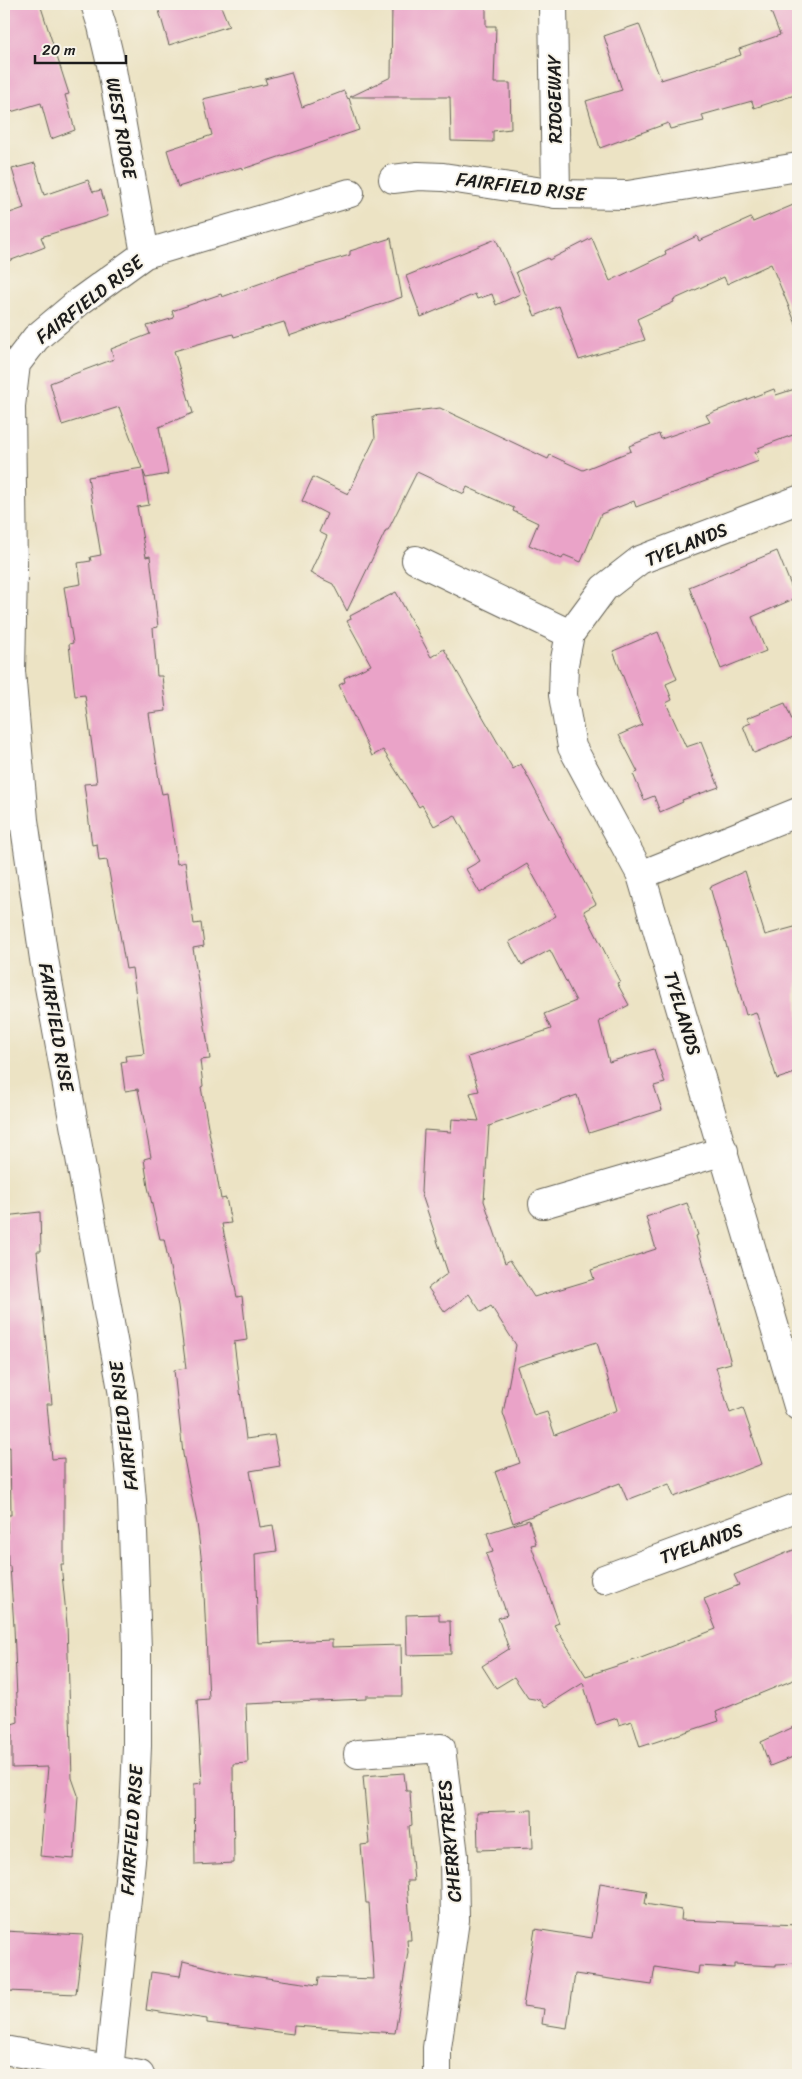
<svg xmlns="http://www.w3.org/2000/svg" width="802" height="2079" font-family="Sriracha,sans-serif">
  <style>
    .building { fill: #eaa3c8; fill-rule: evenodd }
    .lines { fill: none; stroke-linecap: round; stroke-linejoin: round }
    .minor-casing { stroke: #656257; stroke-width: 30 }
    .tertiary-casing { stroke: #656257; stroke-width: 30 }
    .minor { stroke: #fff; stroke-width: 28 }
    .tertiary { stroke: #fff; stroke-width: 28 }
    .labels { text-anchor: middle; stroke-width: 4; stroke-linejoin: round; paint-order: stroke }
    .street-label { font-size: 19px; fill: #1c1c1c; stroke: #f7f3e8 }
  </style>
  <rect width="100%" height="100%" fill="#f7f3e8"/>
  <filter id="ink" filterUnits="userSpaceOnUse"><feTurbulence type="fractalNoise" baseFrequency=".02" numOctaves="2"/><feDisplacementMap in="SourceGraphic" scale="10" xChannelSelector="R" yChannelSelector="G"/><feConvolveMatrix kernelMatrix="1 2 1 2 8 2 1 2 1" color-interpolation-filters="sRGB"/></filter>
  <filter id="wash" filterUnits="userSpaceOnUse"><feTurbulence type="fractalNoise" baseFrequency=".0096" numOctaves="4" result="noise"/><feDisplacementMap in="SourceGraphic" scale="20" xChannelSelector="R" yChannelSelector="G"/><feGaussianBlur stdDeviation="1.12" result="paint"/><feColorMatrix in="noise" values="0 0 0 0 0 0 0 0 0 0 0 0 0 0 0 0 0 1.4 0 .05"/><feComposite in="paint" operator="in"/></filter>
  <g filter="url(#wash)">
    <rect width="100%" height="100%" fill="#ece3c4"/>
    <g id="blocks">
      <!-- building -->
      <g class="building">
        <path d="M 4,4 L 40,4 L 69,94 L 65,95 L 75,130 L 51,139 L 41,103 L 4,114 Z"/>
        <path d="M 157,4 L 220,4 L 229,26 L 169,45 Z"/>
        <path d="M 392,4 L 486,4 L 486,26 L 496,26 L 494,83 L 510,83 L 511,129 L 493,131 L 493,142 L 451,141 L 450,97 L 350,97 L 391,77 Z"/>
        <path d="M 768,4 L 798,4 L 798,94 L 754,108 L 752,101 L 702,115 L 704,121 L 670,129 L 668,123 L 600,148 L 586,101 L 622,90 L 604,36 L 639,24 L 661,80 L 741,55 L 739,49 L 780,35 Z"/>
        <path d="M 291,72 L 302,107 L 344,91 L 348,99 L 349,98 L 359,130 L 243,169 L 242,167 L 178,187 L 167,150 L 212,135 L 203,99 L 267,84 L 265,79 Z"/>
        <path d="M 35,163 L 44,195 L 88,180 L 93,192 L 101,190 L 108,216 L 41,237 L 45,247 L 4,263 L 4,215 L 24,208 L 12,169 Z"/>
        <path d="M 798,203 L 798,329 L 771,264 L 727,284 L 724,277 L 673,300 L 674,302 L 637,319 L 645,340 L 579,360 L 559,306 L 535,316 L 516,272 L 548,258 L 549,260 L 592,238 L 610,281 L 666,254 L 665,251 L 697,236 L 699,241 L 751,218 L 753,222 Z"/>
        <path d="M 391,238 L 402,297 L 289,336 L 284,322 L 234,337 L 233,334 L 174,351 L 193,413 L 159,427 L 168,474 L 146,478 L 143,471 L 149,505 L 137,507 L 146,557 L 150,556 L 158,627 L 153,628 L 157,676 L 162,676 L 166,711 L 149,713 L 159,780 L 162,794 L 167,793 L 177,864 L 185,862 L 194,924 L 201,923 L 204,946 L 193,948 L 210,1059 L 200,1060 L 203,1086 L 201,1087 L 221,1199 L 226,1198 L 231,1223 L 222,1224 L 237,1297 L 242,1296 L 247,1340 L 234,1342 L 246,1439 L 274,1435 L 280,1466 L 250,1471 L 260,1527 L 273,1525 L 277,1551 L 255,1554 L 258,1643 L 332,1640 L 332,1647 L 401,1645 L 402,1696 L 366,1696 L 366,1699 L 246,1704 L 248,1763 L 233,1764 L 234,1863 L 195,1865 L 194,1784 L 202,1783 L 197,1700 L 209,1699 L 203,1572 L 197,1523 L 183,1454 L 174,1370 L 186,1368 L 178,1306 L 164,1239 L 160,1239 L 148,1187 L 144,1159 L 151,1157 L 138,1089 L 125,1091 L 121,1062 L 126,1061 L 125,1056 L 144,1054 L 132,968 L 126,969 L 107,860 L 99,861 L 97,844 L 92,845 L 84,784 L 97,783 L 85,695 L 75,696 L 69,644 L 73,643 L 64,587 L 81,584 L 78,563 L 91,561 L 90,557 L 101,555 L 88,477 L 142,468 L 119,407 L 62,425 L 50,383 L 114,359 L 111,349 L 150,334 L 147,326 L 174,318 L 172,311 L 221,294 L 222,297 L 298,270 L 350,255 L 350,251 Z"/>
        <path d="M 496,239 L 520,294 L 496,305 L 492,294 L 477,299 L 475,294 L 421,317 L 406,276 Z"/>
        <path d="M 798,388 L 798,433 L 758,448 L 759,451 L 755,452 L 759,461 L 636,507 L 634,501 L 601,514 L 581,562 L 564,555 L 562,559 L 529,545 L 538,523 L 513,511 L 514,508 L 467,487 L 464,494 L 417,472 L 388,530 L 386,530 L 347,611 L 333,584 L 310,573 L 327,536 L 319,532 L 327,514 L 302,501 L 313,477 L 348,494 L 375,438 L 373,416 L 440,408 L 548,459 L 550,455 L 583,470 L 631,451 L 629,446 L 659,434 L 661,439 L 710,422 L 706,415 L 774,389 L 776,395 Z"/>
        <path d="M 777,551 L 796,598 L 752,617 L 766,651 L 721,669 L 689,587 Z"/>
        <path d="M 396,592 L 431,657 L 444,649 L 513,769 L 521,764 L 596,904 L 584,911 L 620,982 L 617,983 L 629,1005 L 599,1021 L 609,1062 L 654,1049 L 665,1083 L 654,1086 L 662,1110 L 589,1133 L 577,1095 L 489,1126 L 484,1201 L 505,1263 L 510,1260 L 534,1297 L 594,1279 L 591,1270 L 656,1249 L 646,1217 L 687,1203 L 698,1235 L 696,1236 L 731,1363 L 716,1367 L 730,1413 L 743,1408 L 762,1464 L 674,1497 L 669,1484 L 627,1500 L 620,1483 L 513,1523 L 495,1472 L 520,1463 L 503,1413 L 516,1345 L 491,1306 L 481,1312 L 469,1294 L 445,1312 L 428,1288 L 448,1273 L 421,1192 L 424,1130 L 451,1132 L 452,1119 L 479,1121 L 470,1093 L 479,1091 L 468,1057 L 551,1029 L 544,1014 L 576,1001 L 550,950 L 522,965 L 509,942 L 556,916 L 527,864 L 480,893 L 466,869 L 480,861 L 455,815 L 434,826 L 422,805 L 419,807 L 383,750 L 372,756 L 339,685 L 345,682 L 344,678 L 371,665 L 347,621 L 351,619 L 350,616 ZM 597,1342 L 617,1410 L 555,1435 L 547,1412 L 534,1416 L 517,1367 Z"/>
        <path d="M 658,632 L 677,679 L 666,684 L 672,700 L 666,703 L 686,747 L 701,742 L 719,787 L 682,800 L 683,802 L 660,812 L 654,796 L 644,800 L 633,774 L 638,772 L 619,735 L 642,725 L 613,651 Z"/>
        <path d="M 785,703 L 798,735 L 754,753 L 743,726 L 751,723 L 747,718 Z"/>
        <path d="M 745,871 L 765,935 L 798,926 L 798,1072 L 777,1079 L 756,1012 L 746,1015 L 710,887 Z"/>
        <path d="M 40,1212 L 41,1251 L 37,1251 L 52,1404 L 47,1404 L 52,1459 L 64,1458 L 64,1564 L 61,1564 L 67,1624 L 72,1778 L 78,1795 L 74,1859 L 40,1856 L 48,1767 L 12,1768 L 12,1724 L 18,1722 L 14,1627 L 10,1566 L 8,1566 L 7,1515 L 11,1515 L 10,1447 L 4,1448 L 4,1216 Z"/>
        <path d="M 529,1520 L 536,1544 L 531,1545 L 559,1623 L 554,1625 L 586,1676 L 641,1658 L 716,1629 L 704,1599 L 739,1585 L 734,1575 L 798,1548 L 798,1678 L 716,1712 L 719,1721 L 640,1747 L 632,1721 L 619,1725 L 617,1718 L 596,1725 L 583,1683 L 545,1707 L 540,1700 L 528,1698 L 514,1677 L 496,1688 L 482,1666 L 509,1649 L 498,1618 L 507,1615 L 486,1554 L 493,1552 L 487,1533 Z"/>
        <path d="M 439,1614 L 439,1621 L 450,1621 L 451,1654 L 407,1655 L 406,1615 Z"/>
        <path d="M 798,1725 L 798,1755 L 770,1766 L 761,1742 Z"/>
        <path d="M 404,1773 L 406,1791 L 410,1791 L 412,1825 L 409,1826 L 414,1881 L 407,1881 L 411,1940 L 407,1940 L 408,1952 L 395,2033 L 294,2026 L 293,2034 L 207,2023 L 207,2019 L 146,2010 L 151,1972 L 180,1976 L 183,1961 L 231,1973 L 318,1985 L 319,1977 L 374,1979 L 369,1903 L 366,1903 L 361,1845 L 369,1844 L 363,1776 Z"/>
        <path d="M 532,1810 L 533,1848 L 478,1850 L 477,1812 Z"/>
        <path d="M 600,1883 L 647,1891 L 645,1904 L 682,1910 L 681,1920 L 798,1925 L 798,1963 L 776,1964 L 776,1966 L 734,1964 L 734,1968 L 699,1966 L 698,1974 L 655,1967 L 652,1985 L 575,1974 L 567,2028 L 542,2024 L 544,2009 L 523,2006 L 535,1929 L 592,1938 Z"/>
        <path d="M 4,1931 L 83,1935 L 76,1994 L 8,1991 L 9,1984 L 4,1983 Z"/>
      </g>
    </g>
  </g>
  <g filter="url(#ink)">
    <use href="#blocks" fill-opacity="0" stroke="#656257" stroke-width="1"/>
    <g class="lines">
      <!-- minor casing -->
      <g class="minor-casing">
        <g id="minor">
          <path d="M 95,4 L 102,26 L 111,64 L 145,254"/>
          <path d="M 553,4 L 556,194"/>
          <path d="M 393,179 L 418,176 L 443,177 L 556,194 L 628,195 L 798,167"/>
          <path d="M 798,500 L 640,560 L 604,588 L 570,634 L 564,664 L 563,695 L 572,747 L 641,875 L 798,1406"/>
          <path d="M 416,560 L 570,634"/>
          <path d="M 641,875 L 798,812"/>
          <path d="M 543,1204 L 724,1151"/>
          <path d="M 604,1579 L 798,1507"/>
          <path d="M 358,1754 L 441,1748 L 454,1856 L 455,1920 L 437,2048 L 437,2075"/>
          <path d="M 109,2070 L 133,1841 L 137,1746 L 137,1650 L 132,1501 L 123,1395 L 44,959 L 24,820 L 11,671 L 13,571 L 11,406 L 16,364 L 36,338 L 80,301 L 145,254 L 350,193"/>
        </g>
      </g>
      <!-- tertiary casing -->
      <g class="tertiary-casing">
        <path id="tertiary" d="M 4,2050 L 140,2075"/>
      </g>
      <!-- minor -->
      <use href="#minor" class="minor"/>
      <!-- tertiary -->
      <use href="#tertiary" class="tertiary"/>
    </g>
  </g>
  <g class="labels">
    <!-- street labels -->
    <g class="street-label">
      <text transform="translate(554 99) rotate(-91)" y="7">RIDGEWAY</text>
      <text transform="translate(122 128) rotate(80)" y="7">WEST RIDGE</text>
      <text transform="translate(521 186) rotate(7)" y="7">FAIRFIELD RISE</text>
      <text transform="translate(89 299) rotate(-38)" y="7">FAIRFIELD RISE</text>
      <text transform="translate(686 544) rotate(-22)" y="7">TYELANDS</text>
      <text transform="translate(683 1013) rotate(73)" y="7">TYELANDS</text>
      <text transform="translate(57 1027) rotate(80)" y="7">FAIRFIELD RISE</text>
      <text transform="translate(123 1426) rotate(-97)" y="7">FAIRFIELD RISE</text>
      <text transform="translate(701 1543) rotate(-20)" y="7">TYELANDS</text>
      <text transform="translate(131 1830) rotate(-86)" y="7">FAIRFIELD RISE</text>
      <text transform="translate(449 1841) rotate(-95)" y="7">CHERRYTREES</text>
    </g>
  </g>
  <!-- margin -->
  <rect width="802" height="2079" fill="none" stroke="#f7f3e8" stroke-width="20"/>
  <!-- scale -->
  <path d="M35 55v8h91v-8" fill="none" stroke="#1c1c1c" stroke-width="2.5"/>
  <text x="42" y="55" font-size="15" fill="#1c1c1c" stroke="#f7f3e8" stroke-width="4" paint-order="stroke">20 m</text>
</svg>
